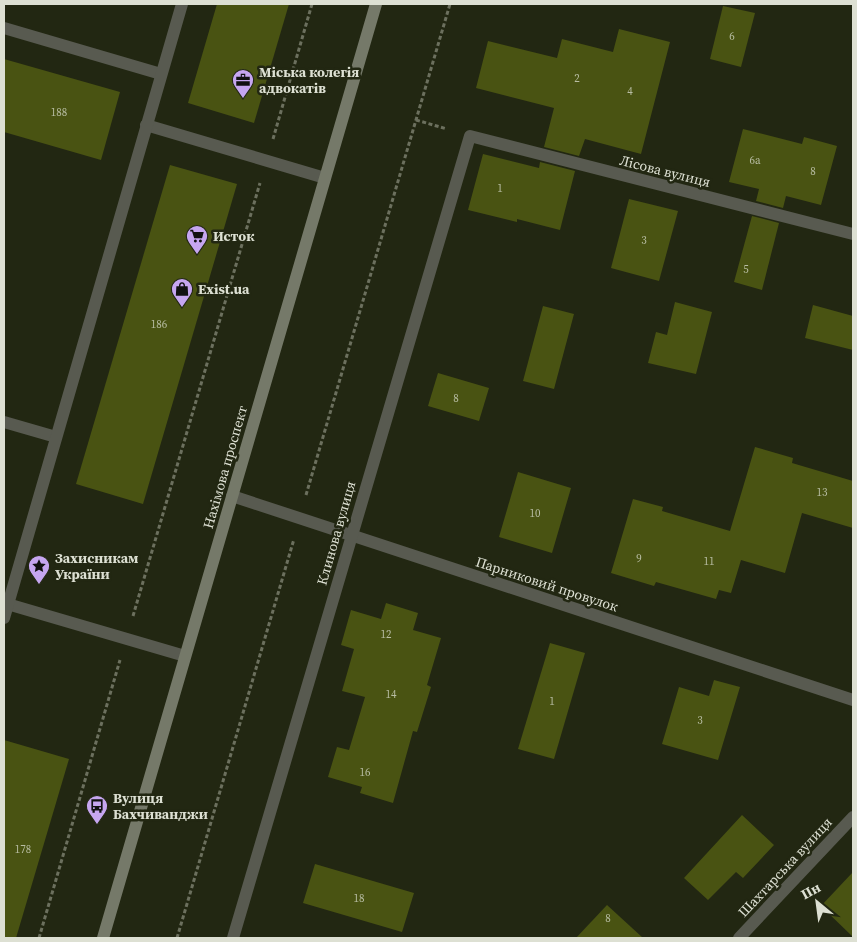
<svg xmlns="http://www.w3.org/2000/svg" width="857" height="942" font-family="'Source Serif 4',serif">
  <style>
    .building { fill: #495312 }
    .lines { fill: none; stroke-linecap: round; stroke-linejoin: round }
    .path { stroke: #6c705e; stroke-width: 3; stroke-dasharray: 4 2.5; stroke-linecap: butt }
    .lane { stroke: #585a50; stroke-width: 12 }
    .street { stroke: #585a50; stroke-width: 12 }
    .secondary { stroke: #757969; stroke-width: 12 }
    .labels { text-anchor: middle; stroke-width: 5; stroke-linejoin: round; paint-order: stroke }
    .number-label { font-size: 11px; fill: #b8bda3 }
    .poi-label { font-size: 14px; font-weight: bold; fill: #dde0d3; stroke: #222712; text-anchor: start }
    .street-label { font-size: 14px; fill: #dde0d3; stroke: #222712 }
  </style>
  <rect width="100%" height="100%" fill="#222712"/>
  <!-- building -->
  <g class="building">
    <path d="M 217,4 L 289,4 L 254,123 L 188,103 Z"/>
    <path d="M 723,6 L 755,13 L 741,67 L 710,59 Z"/>
    <path d="M 619,29 L 670,42 L 641,154 L 585,139 L 579,156 L 544,147 L 554,108 L 476,88 L 488,41 L 557,58 L 562,39 L 613,52 Z"/>
    <path d="M 4,59 L 120,92 L 101,160 L 4,132 Z"/>
    <path d="M 743,129 L 802,144 L 804,137 L 837,146 L 821,205 L 786,196 L 783,208 L 756,201 L 759,189 L 729,182 Z"/>
    <path d="M 483,154 L 539,168 L 540,162 L 575,171 L 560,230 L 517,219 L 517,222 L 468,210 Z"/>
    <path d="M 170,165 L 237,184 L 143,504 L 76,484 Z"/>
    <path d="M 629,199 L 678,211 L 659,281 L 611,268 Z"/>
    <path d="M 752,216 L 779,223 L 762,290 L 734,282 Z"/>
    <path d="M 675,302 L 712,312 L 696,374 L 648,363 L 656,332 L 667,335 Z"/>
    <path d="M 813,305 L 853,316 L 853,350 L 805,338 Z"/>
    <path d="M 543,306 L 574,314 L 554,389 L 523,381 Z"/>
    <path d="M 438,373 L 489,388 L 479,421 L 428,406 Z"/>
    <path d="M 755,447 L 793,458 L 792,463 L 853,481 L 853,528 L 802,513 L 785,573 L 741,560 L 731,593 L 719,590 L 716,599 L 656,582 L 654,586 L 611,573 L 633,499 L 663,507 L 662,511 L 730,531 Z"/>
    <path d="M 518,472 L 571,488 L 552,553 L 499,537 Z"/>
    <path d="M 386,603 L 418,613 L 413,630 L 441,638 L 427,685 L 431,687 L 417,732 L 413,731 L 393,803 L 360,793 L 362,787 L 328,777 L 337,747 L 349,750 L 365,697 L 342,691 L 354,649 L 341,645 L 351,610 L 381,619 Z"/>
    <path d="M 550,643 L 585,653 L 554,759 L 518,749 Z"/>
    <path d="M 714,680 L 740,687 L 718,760 L 662,744 L 679,687 L 709,696 Z"/>
    <path d="M 4,740 L 69,759 L 16,938 L 4,938 Z"/>
    <path d="M 742,815 L 774,845 L 743,878 L 736,872 L 708,900 L 684,878 Z"/>
    <path d="M 315,864 L 414,893 L 402,932 L 303,903 Z"/>
    <path d="M 853,872 L 853,937 L 821,906 Z"/>
    <path d="M 607,905 L 643,938 L 576,938 Z"/>
  </g>
  <g class="lines">
    <!-- path -->
    <g class="path">
      <path d="M 416,120 L 447,129"/>
      <path d="M 273,139 L 312,4"/>
      <path d="M 306,495 L 450,4"/>
      <path d="M 133,616 L 260,183"/>
      <path d="M 39,938 L 120,660"/>
      <path d="M 177,938 L 294,539"/>
    </g>
    <!-- lane -->
    <g class="lane">
      <path d="M 4,28 L 161,74"/>
      <path d="M 146,125 L 325,178"/>
      <path d="M 4,422 L 56,437"/>
      <path d="M 4,603 L 185,656"/>
      <path d="M 4,618 L 182,4"/>
    </g>
    <!-- street -->
    <g class="street">
      <path d="M 232,496 L 853,700"/>
      <path d="M 233,938 L 470,136 L 853,234"/>
      <path d="M 739,938 L 853,817"/>
    </g>
    <!-- secondary -->
    <path class="secondary" d="M 103,938 L 376,4"/>
  </g>
  <!-- icons -->
  <defs>
    <g id="office-pin" transform="scale(1.125)"><path d="M0 17L-7.5 6A9.5 9.5 0 1 1 7.5 6Z" fill="#c6a6f0" stroke="#222712"/><path d="M-6-3h4V-5.5h4V-3h4V5H-6ZM-1-4.5V-3h2v-1.5ZM-6 0V1H6V0Z" fill="#111"/></g>
    <g id="supermarket-pin" transform="scale(1.125)"><path d="M0 17L-7.5 6A9.5 9.5 0 1 1 7.5 6Z" fill="#c6a6f0" stroke="#222712"/><path d="M-6-5.5h2.5l.6 2H6L4.5 2H-2.5L-4.4-4H-6ZM-1.5 3.2a1.3 1.3 0 1 0 .1 0ZM3 3.2a1.3 1.3 0 1 0 .1 0Z" fill="#111"/></g>
    <g id="shop-pin" transform="scale(1.125)"><path d="M0 17L-7.5 6A9.5 9.5 0 1 1 7.5 6Z" fill="#c6a6f0" stroke="#222712"/><path d="M-5-2.5h2.3a2.7 3.5 0 0 1 5.4 0H5L5.5 6h-11ZM-1.5-2.5h3a1.5 2.3 0 0 0-3 0Z" fill="#111"/></g>
    <g id="sight-pin" transform="scale(1.125)"><path d="M0 17L-7.5 6A9.5 9.5 0 1 1 7.5 6Z" fill="#c6a6f0" stroke="#222712"/><path d="M0-6L1.8-2.2L6-1.7L2.9 1.2L3.7 5.4L0 3.3L-3.7 5.4L-2.9 1.2L-6-1.7L-1.8-2.2Z" fill="#111"/></g>
    <g id="bus-pin" transform="scale(1.125)"><path d="M0 17L-7.5 6A9.5 9.5 0 1 1 7.5 6Z" fill="#c6a6f0" stroke="#222712"/><path d="M-5-6H5V4H4V6H2V4H-2V6H-4V4H-5ZM-3.5-4V0h7V-4ZM-3.5 1.2v1.5H-2V1.2ZM2 1.2v1.5H3.5V1.2Z" fill="#111"/></g>
  </defs>
  <g fill-rule="evenodd">
    <use href="#office-pin" x="243" y="80"/>
    <use href="#supermarket-pin" x="197" y="236"/>
    <use href="#shop-pin" x="182" y="289"/>
    <use href="#sight-pin" x="39" y="566"/>
    <use href="#bus-pin" x="97" y="806"/>
  </g>
  <g class="labels">
    <!-- number labels -->
    <g class="number-label">
      <text x="732" y="40">6</text>
      <text x="577" y="82">2</text>
      <text x="630" y="95">4</text>
      <text x="59" y="116">188</text>
      <text x="755" y="164">6а</text>
      <text x="813" y="175">8</text>
      <text x="500" y="192">1</text>
      <text x="644" y="244">3</text>
      <text x="746" y="273">5</text>
      <text x="159" y="328">186</text>
      <text x="456" y="402">8</text>
      <text x="822" y="496">13</text>
      <text x="535" y="517">10</text>
      <text x="639" y="562">9</text>
      <text x="709" y="565">11</text>
      <text x="386" y="638">12</text>
      <text x="391" y="698">14</text>
      <text x="552" y="705">1</text>
      <text x="700" y="724">3</text>
      <text x="365" y="776">16</text>
      <text x="23" y="853">178</text>
      <text x="359" y="902">18</text>
      <text x="608" y="922">8</text>
    </g>
    <!-- poi labels -->
    <g class="poi-label">
      <text x="259" y="77">Міська колегія<tspan x="259" dy="16">адвокатів</tspan></text>
      <text x="213" y="241">Исток</text>
      <text x="198" y="294">Exist.ua</text>
      <text x="55" y="563">Захисникам<tspan x="55" dy="16">України</tspan></text>
      <text x="113" y="803">Вулиця<tspan x="113" dy="16">Бахчиванджи</tspan></text>
    </g>
    <!-- street labels -->
    <g class="street-label">
      <text transform="translate(665 171) rotate(14)" y="5">Лісова вулиця</text>
      <text transform="translate(225 467) rotate(-74)" y="5">Нахімова проспект</text>
      <text transform="translate(336 533) rotate(-74)" y="5">Клинова вулиця</text>
      <text transform="translate(547 584) rotate(18)" y="5">Парниковий провулок</text>
      <text transform="translate(785 867) rotate(-47)" y="5">Шахтарська вулиця</text>
    </g>
  </g>
  <!-- border -->
  <rect width="857" height="942" fill="none" stroke="#dde0d3" stroke-width="10"/>
  <!-- north arrow -->
  <g transform="translate(817 902) rotate(331)" stroke="#222712" stroke-width="4" paint-order="stroke">
  <path d="M0-4L9 19L0 12L-9 19Z" fill="#dde0d3"/>
  <text y="-8" font-size="14" font-weight="bold" text-anchor="middle" fill="#dde0d3">Пн</text>
  </g>
</svg>
